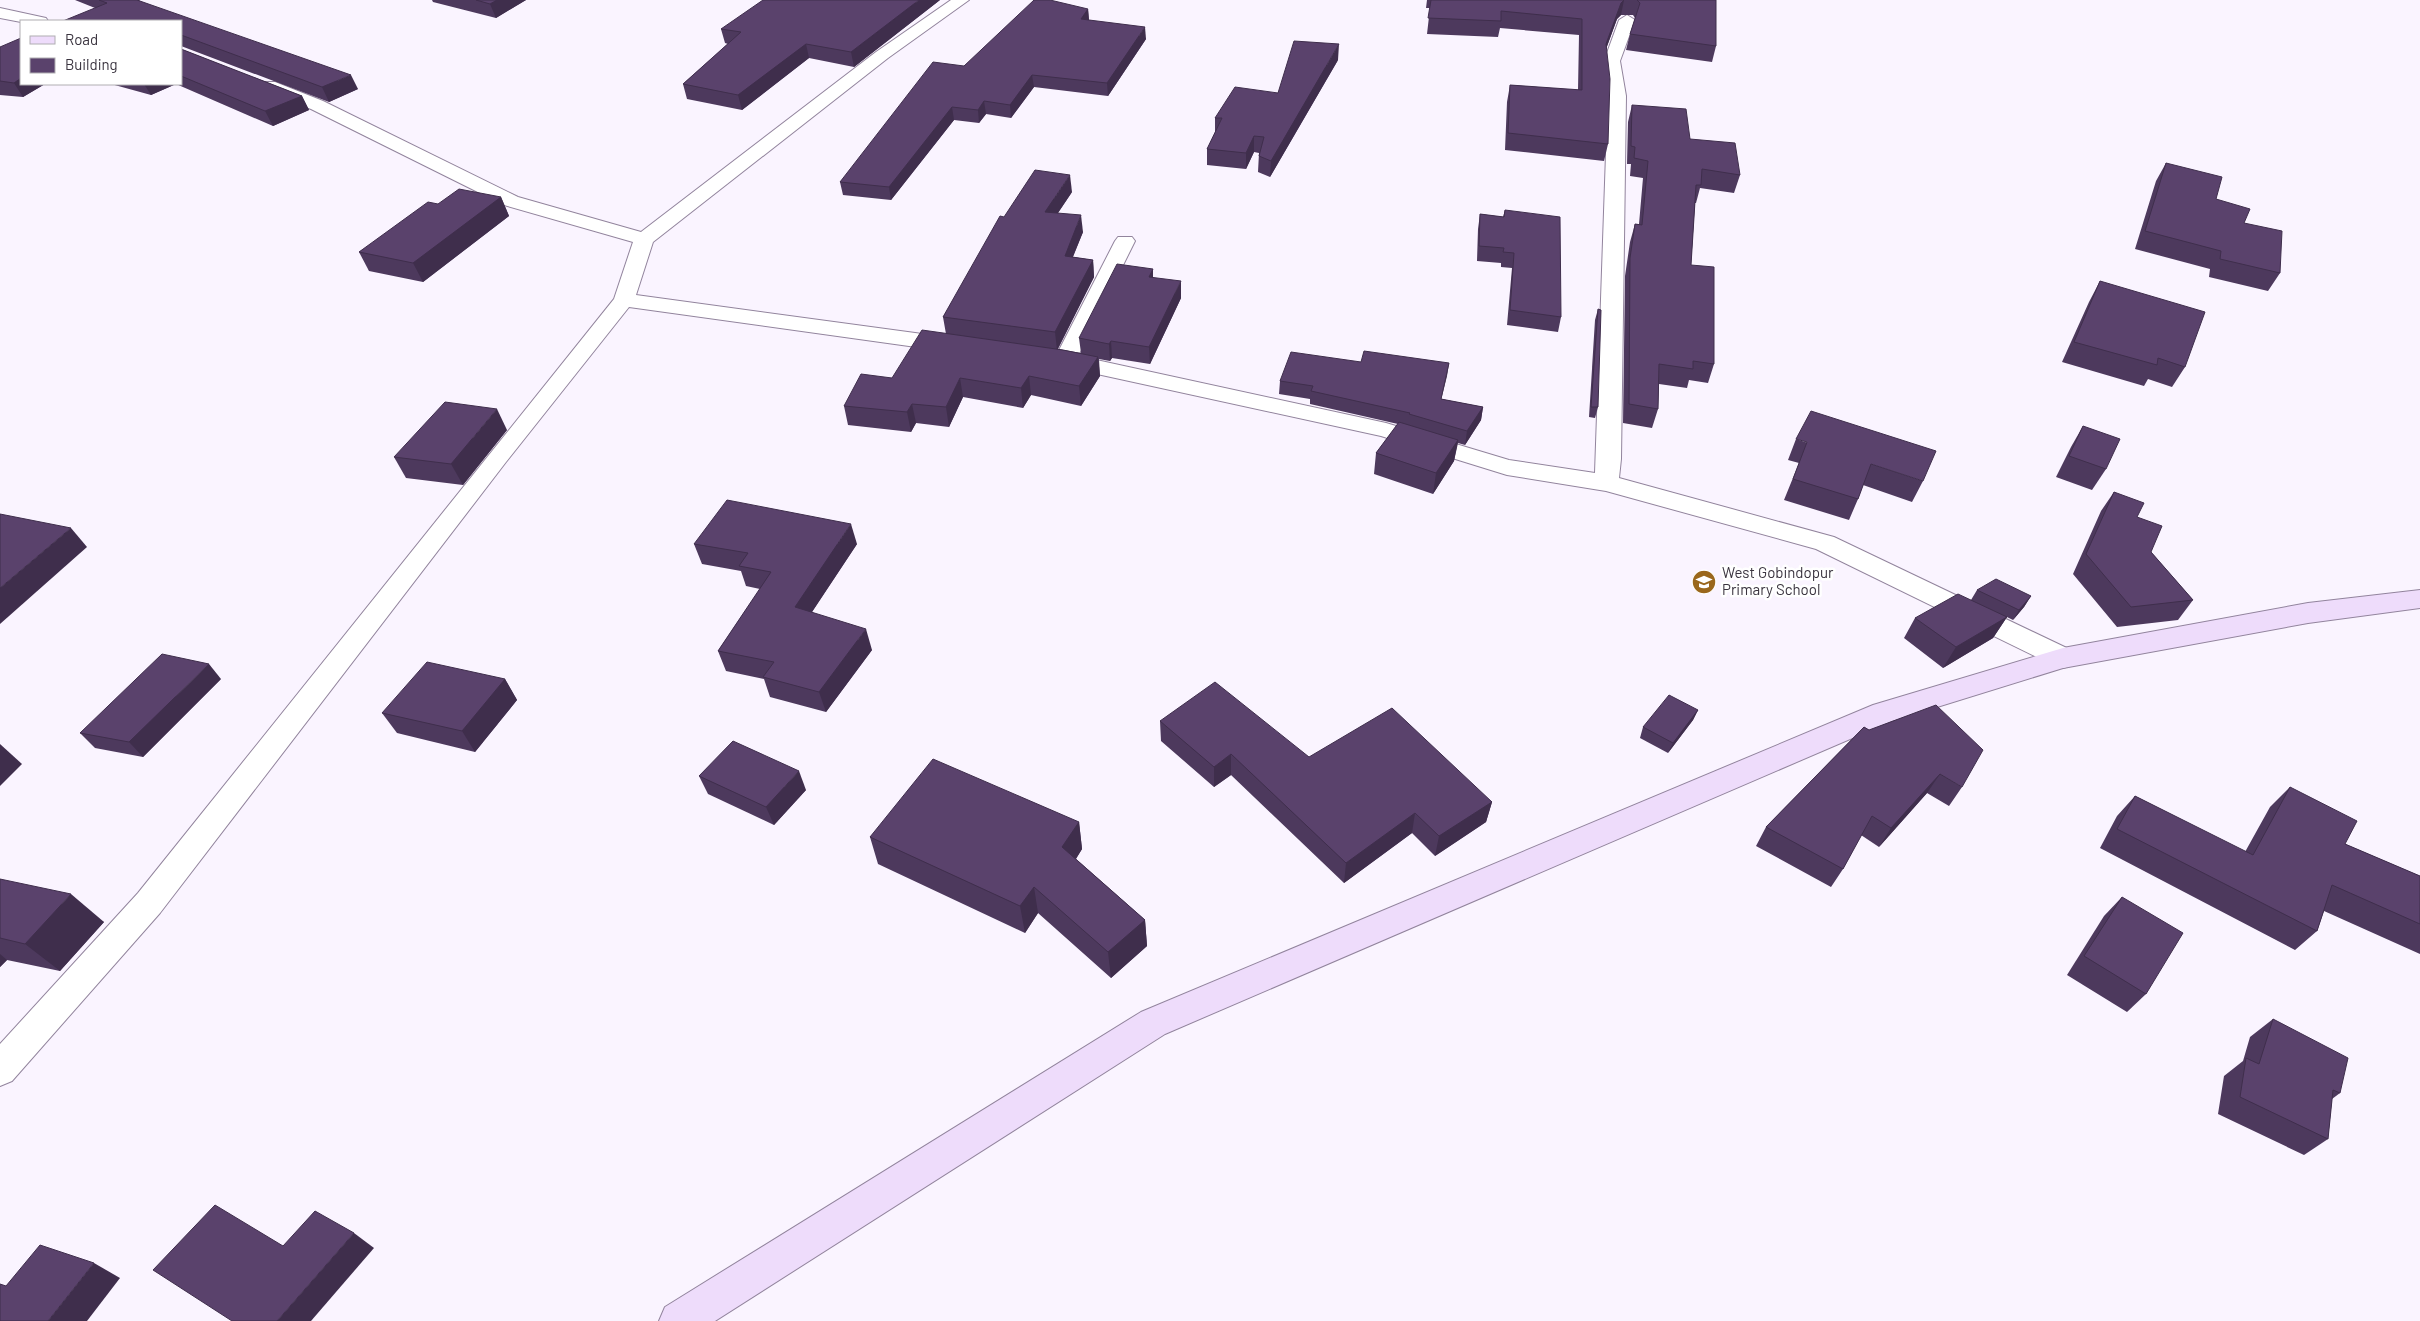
<svg xmlns="http://www.w3.org/2000/svg" width="2420" height="1321" font-family="Barlow,sans-serif">
  <style>
    .lines { fill: none; stroke-linecap: round; stroke-linejoin: round }
    .minor-casing { stroke: #92849d; stroke-width: 2 }
    .secondary-casing { stroke: #92849d; stroke-width: 2 }
    .minor { fill: #fff; fill-rule: evenodd }
    .secondary { fill: #eedcfb; fill-rule: evenodd }
    .wall { fill: #4d395d }
    .shaded-wall { fill: #3f2e4c }
    .building { fill: #5a426c; stroke: #3f2e4c }
    .labels { text-anchor: middle; stroke-width: 5; stroke-linejoin: round; paint-order: stroke }
    .poi-label { font-size: 15px; fill: #3a343f; stroke: #fff; text-anchor: start }
  </style>
  <rect width="100%" height="100%" fill="#faf4ff"/>
  <g class="lines">
    <!-- minor casing -->
    <g class="minor-casing">
      <g id="minor">
        <path d="M 951,0 L 969,0 L 888,58 L 653,242 L 636,295 L 952,338 L 960,340 L 963,345 L 960,350 L 952,352 L 629,307 L 506,462 L 160,913 L 12,1081 L 0,1086 L 0,1044 L 138,893 L 614,299 L 633,242 L 504,205 L 311,109 L 263,90 L 261,86 L 263,82 L 275,82 L 323,101 L 518,197 L 641,232 L 876,52 Z"/>
        <path d="M 0,8 L 46,18 L 48,21 L 21,22 L 0,18 Z"/>
        <path d="M 1627,15 L 1635,20 L 1620,61 L 1626,96 L 1621,459 L 1619,478 L 1834,537 L 2073,651 L 2077,658 L 2073,665 L 2063,668 L 2053,665 L 1816,549 L 1606,491 L 1507,475 L 1381,436 L 1065,367 L 1054,364 L 1051,359 L 1057,354 L 1115,241 L 1118,237 L 1132,237 L 1135,241 L 1078,356 L 1386,423 L 1509,460 L 1595,473 L 1608,96 L 1604,61 L 1619,20 Z"/>
      </g>
    </g>
    <!-- secondary casing -->
    <g class="secondary-casing">
      <path id="secondary" d="M 2420,590 L 2420,608 L 2308,623 L 2063,668 L 1892,721 L 1165,1034 L 715,1321 L 659,1321 L 665,1307 L 1141,1012 L 1873,705 L 2063,648 L 2308,603 Z"/>
    </g>
    <!-- minor -->
    <use href="#minor" class="minor"/>
    <!-- secondary -->
    <use href="#secondary" class="secondary"/>
  </g>
  <!-- wall -->
  <g class="wall">
    <path d="M 75,0 L 140,0 L 139,1 L 358,89 L 329,102 L 181,46 L 181,21 L 95,8 Z"/>
    <path d="M 432,0 L 526,0 L 496,18 L 433,2 Z"/>
    <path d="M 940,0 L 854,67 L 809,58 L 742,110 L 687,99 L 683,84 L 728,44 L 725,43 L 721,29 Z"/>
    <path d="M 1427,0 L 1716,0 L 1716,46 L 1712,62 L 1626,50 L 1630,34 L 1635,18 L 1633,15 L 1621,15 L 1617,19 L 1606,49 L 1608,144 L 1604,161 L 1505,150 L 1507,102 L 1510,85 L 1578,90 L 1579,35 L 1500,28 L 1498,37 L 1427,34 L 1430,8 L 1426,8 Z"/>
    <path d="M 1088,9 L 1089,20 L 1146,39 L 1108,96 L 1034,87 L 1011,118 L 986,114 L 979,123 L 954,120 L 891,200 L 843,195 L 840,182 L 964,66 Z"/>
    <path d="M 0,47 L 21,84 L 45,84 L 23,97 L 0,95 Z"/>
    <path d="M 181,49 L 302,96 L 309,110 L 273,126 L 176,84 L 151,95 L 111,84 L 181,84 Z"/>
    <path d="M 1338,60 L 1270,177 L 1258,172 L 1259,153 L 1254,152 L 1246,169 L 1207,165 L 1207,149 L 1215,133 L 1215,118 L 1278,93 Z"/>
    <path d="M 1632,105 L 1690,139 L 1740,175 L 1734,193 L 1700,188 L 1696,203 L 1695,203 L 1691,265 L 1714,364 L 1708,383 L 1689,380 L 1687,388 L 1659,384 L 1658,409 L 1652,428 L 1623,423 L 1625,276 L 1630,242 L 1635,224 L 1639,224 L 1643,178 L 1630,176 L 1631,164 L 1627,164 L 1628,122 Z"/>
    <path d="M 2166,163 L 2216,199 L 2244,223 L 2280,273 L 2268,291 L 2209,277 L 2210,269 L 2135,249 L 2156,181 Z"/>
    <path d="M 1072,192 L 1058,213 L 1083,232 L 1073,257 L 1093,260 L 1094,277 L 1058,349 L 1081,353 L 1079,338 L 1153,269 L 1153,277 L 1181,298 L 1150,364 L 1112,358 L 1110,361 L 1099,359 L 1100,376 L 1081,406 L 1031,395 L 1023,408 L 963,397 L 949,427 L 916,423 L 911,432 L 848,425 L 844,406 L 892,378 L 946,334 L 943,317 L 1004,217 Z"/>
    <path d="M 501,197 L 509,216 L 423,282 L 369,271 L 359,252 L 438,204 Z"/>
    <path d="M 1505,210 L 1561,317 L 1558,332 L 1507,325 L 1512,268 L 1501,267 L 1501,263 L 1477,261 L 1478,229 L 1480,214 L 1503,217 Z"/>
    <path d="M 2100,281 L 2185,367 L 2172,387 L 2148,379 L 2144,386 L 2062,362 L 2089,302 Z"/>
    <path d="M 1598,309 L 1598,407 L 1595,418 L 1589,417 L 1595,320 Z"/>
    <path d="M 1361,362 L 1449,363 L 1441,399 L 1483,407 L 1481,420 L 1465,445 L 1458,443 L 1454,461 L 1433,494 L 1374,474 L 1376,453 L 1398,424 L 1310,404 L 1310,399 L 1279,394 L 1280,381 Z"/>
    <path d="M 2083,426 L 2106,469 L 2092,490 L 2056,477 L 2071,447 Z"/>
    <path d="M 507,430 L 463,485 L 406,478 L 394,457 Z"/>
    <path d="M 1796,439 L 1923,481 L 1912,502 L 1863,485 L 1858,499 L 1849,520 L 1784,500 L 1799,463 L 1788,460 Z"/>
    <path d="M 2114,492 L 2137,517 L 2151,552 L 2193,600 L 2178,620 L 2117,627 L 2073,574 L 2101,511 Z"/>
    <path d="M 694,544 L 857,544 L 812,612 L 872,650 L 826,712 L 770,697 L 764,679 L 726,671 L 718,651 L 760,589 L 746,586 L 741,571 L 702,564 Z"/>
    <path d="M 1977,590 L 2031,596 L 2024,607 L 2013,620 L 2007,617 L 1993,638 L 1943,668 L 1904,638 L 1915,618 L 1971,600 Z"/>
    <path d="M 221,679 L 143,757 L 95,748 L 80,733 Z"/>
    <path d="M 505,679 L 517,700 L 475,752 L 397,733 L 382,713 Z"/>
    <path d="M 1698,710 L 1693,720 L 1668,753 L 1640,738 L 1643,727 Z"/>
    <path d="M 1160,721 L 1492,802 L 1486,822 L 1435,856 L 1412,833 L 1344,883 L 1231,775 L 1214,787 L 1161,741 Z"/>
    <path d="M 1864,727 L 1962,787 L 1949,806 L 1927,793 L 1879,847 L 1861,835 L 1843,869 L 1831,887 L 1756,846 L 1766,827 Z"/>
    <path d="M 699,776 L 806,790 L 774,825 L 708,794 Z"/>
    <path d="M 2290,787 L 2345,844 L 2420,876 L 2420,954 L 2324,911 L 2317,931 L 2295,950 L 2100,848 L 2117,816 L 2135,796 L 2245,852 L 2270,807 Z"/>
    <path d="M 1079,822 L 1082,849 L 1076,859 L 1145,920 L 1147,946 L 1111,978 L 1038,913 L 1025,933 L 878,864 L 870,837 Z"/>
    <path d="M 0,879 L 104,922 L 60,971 L 7,960 L 0,967 Z"/>
    <path d="M 2122,897 L 2146,994 L 2127,1012 L 2067,975 L 2104,916 Z"/>
    <path d="M 2273,1019 L 2340,1093 L 2332,1099 L 2328,1139 L 2304,1155 L 2218,1114 L 2224,1076 L 2243,1061 L 2250,1037 Z"/>
  </g>
  <!-- shaded-wall -->
  <g class="shaded-wall">
    <path d="M 497,0 L 526,0 L 496,18 L 490,4 Z"/>
    <path d="M 919,0 L 940,0 L 854,67 L 851,52 Z"/>
    <path d="M 1624,0 L 1621,15 L 1617,19 L 1602,60 L 1606,44 L 1621,3 Z"/>
    <path d="M 1088,9 L 1089,21 L 1081,19 Z"/>
    <path d="M 1145,27 L 1146,39 L 1108,96 L 1107,83 Z"/>
    <path d="M 806,44 L 809,58 L 742,110 L 738,95 Z"/>
    <path d="M 1339,44 L 1338,60 L 1270,177 L 1271,161 Z"/>
    <path d="M 351,75 L 358,89 L 329,102 L 322,87 Z"/>
    <path d="M 1032,75 L 1034,87 L 1011,118 L 1010,105 Z"/>
    <path d="M 21,78 L 21,84 L 45,84 L 23,97 L 14,83 Z"/>
    <path d="M 144,84 L 176,84 L 151,95 Z"/>
    <path d="M 302,96 L 309,110 L 273,126 L 265,111 Z"/>
    <path d="M 984,101 L 986,114 L 979,123 L 978,110 Z"/>
    <path d="M 952,107 L 954,120 L 891,200 L 889,187 Z"/>
    <path d="M 1254,136 L 1254,152 L 1246,169 L 1246,153 Z"/>
    <path d="M 1070,175 L 1072,192 L 1047,229 L 1045,212 Z"/>
    <path d="M 501,197 L 509,216 L 423,282 L 413,263 Z"/>
    <path d="M 1081,215 L 1083,232 L 1066,273 L 1065,256 Z"/>
    <path d="M 1093,260 L 1094,277 L 1057,350 L 1055,332 Z"/>
    <path d="M 1153,269 L 1153,285 L 1149,277 Z"/>
    <path d="M 1181,281 L 1181,298 L 1150,364 L 1149,347 Z"/>
    <path d="M 1111,341 L 1112,358 L 1110,361 L 1109,344 Z"/>
    <path d="M 1098,357 L 1100,376 L 1081,406 L 1079,386 Z"/>
    <path d="M 1449,363 L 1447,376 L 1438,412 L 1441,399 Z"/>
    <path d="M 1029,376 L 1031,395 L 1023,408 L 1021,388 Z"/>
    <path d="M 960,378 L 963,397 L 949,427 L 946,407 Z"/>
    <path d="M 912,404 L 916,423 L 911,432 L 907,412 Z"/>
    <path d="M 1483,407 L 1481,420 L 1465,445 L 1467,431 Z"/>
    <path d="M 497,409 L 507,430 L 463,485 L 451,464 Z"/>
    <path d="M 1458,440 L 1454,461 L 1433,494 L 1436,473 Z"/>
    <path d="M 851,524 L 857,544 L 802,627 L 795,607 Z"/>
    <path d="M 71,528 L 87,547 L 0,624 L 0,588 Z"/>
    <path d="M 2031,596 L 2024,607 L 2013,620 L 2019,610 Z"/>
    <path d="M 2007,617 L 1993,638 L 1943,668 L 1956,647 Z"/>
    <path d="M 866,629 L 872,650 L 826,712 L 819,692 Z"/>
    <path d="M 209,664 L 221,679 L 143,757 L 129,742 Z"/>
    <path d="M 505,679 L 517,700 L 475,752 L 462,731 Z"/>
    <path d="M 1698,710 L 1693,720 L 1668,753 L 1673,743 Z"/>
    <path d="M 0,744 L 22,764 L 0,786 Z"/>
    <path d="M 1231,754 L 1231,775 L 1214,787 L 1214,767 Z"/>
    <path d="M 799,771 L 806,790 L 774,825 L 766,807 Z"/>
    <path d="M 1940,774 L 1927,793 L 1879,847 L 1891,828 Z"/>
    <path d="M 1492,802 L 1486,822 L 1435,856 L 1439,836 Z"/>
    <path d="M 1415,813 L 1412,833 L 1344,883 L 1346,863 Z"/>
    <path d="M 1079,822 L 1082,849 L 1066,874 L 1062,847 Z"/>
    <path d="M 1034,887 L 1038,913 L 1025,933 L 1020,906 Z"/>
    <path d="M 71,894 L 104,922 L 60,971 L 25,944 Z"/>
    <path d="M 1145,920 L 1147,946 L 1111,978 L 1108,952 Z"/>
    <path d="M 0,954 L 7,960 L 0,967 Z"/>
    <path d="M 354,1233 L 374,1248 L 311,1321 L 277,1321 Z"/>
    <path d="M 94,1263 L 120,1278 L 87,1321 L 48,1321 Z"/>
  </g>
  <!-- building -->
  <g class="building">
    <path d="M 99,0 L 137,0 L 351,75 L 322,87 L 181,35 L 181,21 L 63,21 L 107,3 Z"/>
    <path d="M 476,0 L 497,0 L 490,4 Z"/>
    <path d="M 763,0 L 919,0 L 851,52 L 806,44 L 738,95 L 683,84 L 741,32 L 721,29 Z"/>
    <path d="M 1034,0 L 1050,0 L 1088,9 L 1081,19 L 1145,27 L 1107,83 L 1032,75 L 1010,105 L 984,101 L 978,110 L 952,107 L 889,187 L 840,182 L 933,62 L 964,66 Z"/>
    <path d="M 1431,0 L 1624,0 L 1621,3 L 1606,44 L 1610,79 L 1608,144 L 1508,133 L 1510,85 L 1582,90 L 1582,19 L 1501,11 L 1501,21 L 1428,18 Z"/>
    <path d="M 1637,0 L 1716,0 L 1716,46 L 1630,34 L 1640,3 Z"/>
    <path d="M 21,38 L 21,78 L 14,83 L 0,81 L 0,47 Z"/>
    <path d="M 1294,41 L 1339,44 L 1271,161 L 1259,156 L 1264,137 L 1254,136 L 1246,153 L 1207,149 L 1222,118 L 1215,118 L 1235,87 L 1278,93 Z"/>
    <path d="M 181,49 L 302,96 L 265,111 L 181,76 Z"/>
    <path d="M 1632,105 L 1686,109 L 1690,139 L 1735,143 L 1740,175 L 1702,169 L 1701,185 L 1696,185 L 1691,265 L 1714,267 L 1714,364 L 1693,361 L 1693,369 L 1659,364 L 1658,409 L 1629,404 L 1630,258 L 1635,224 L 1642,225 L 1648,161 L 1634,158 L 1635,147 L 1631,146 Z"/>
    <path d="M 2166,163 L 2222,177 L 2216,199 L 2250,209 L 2244,223 L 2282,231 L 2280,273 L 2220,259 L 2221,251 L 2145,231 Z"/>
    <path d="M 1035,170 L 1070,175 L 1045,212 L 1081,215 L 1065,256 L 1093,260 L 1055,332 L 943,317 L 1000,216 L 1004,217 Z"/>
    <path d="M 459,189 L 501,197 L 413,263 L 359,252 L 428,202 L 438,204 Z"/>
    <path d="M 1505,210 L 1560,217 L 1561,317 L 1510,310 L 1514,253 L 1503,252 L 1504,248 L 1479,246 L 1480,214 L 1504,217 Z"/>
    <path d="M 1117,264 L 1153,269 L 1149,277 L 1181,281 L 1149,347 L 1111,341 L 1109,344 L 1079,338 Z"/>
    <path d="M 2100,281 L 2205,312 L 2185,367 L 2158,358 L 2157,365 L 2074,342 Z"/>
    <path d="M 1598,309 L 1601,310 L 1598,407 L 1591,407 Z"/>
    <path d="M 922,330 L 1063,350 L 1098,357 L 1079,386 L 1029,376 L 1021,388 L 960,378 L 946,407 L 912,404 L 907,412 L 844,406 L 861,374 L 892,378 Z"/>
    <path d="M 1364,351 L 1449,363 L 1441,399 L 1483,407 L 1467,431 L 1409,414 L 1410,413 L 1311,391 L 1313,386 L 1280,381 L 1291,352 L 1361,362 Z"/>
    <path d="M 445,402 L 497,409 L 451,464 L 394,457 Z"/>
    <path d="M 1811,411 L 1936,451 L 1923,481 L 1871,464 L 1858,499 L 1793,479 L 1807,442 L 1796,439 Z"/>
    <path d="M 1399,422 L 1458,440 L 1436,473 L 1376,453 Z"/>
    <path d="M 2083,426 L 2120,439 L 2106,469 L 2069,456 Z"/>
    <path d="M 2114,492 L 2144,503 L 2137,517 L 2162,526 L 2151,552 L 2193,600 L 2131,607 L 2086,554 Z"/>
    <path d="M 727,500 L 851,524 L 795,607 L 866,629 L 819,692 L 763,677 L 774,662 L 718,651 L 771,572 L 739,566 L 748,553 L 694,544 Z"/>
    <path d="M 0,514 L 71,528 L 0,588 Z"/>
    <path d="M 1996,579 L 2031,596 L 2019,610 L 1977,590 Z"/>
    <path d="M 1958,594 L 2007,617 L 1956,647 L 1915,618 Z"/>
    <path d="M 162,654 L 209,664 L 129,742 L 80,733 Z"/>
    <path d="M 427,662 L 505,679 L 462,731 L 382,713 Z"/>
    <path d="M 1215,682 L 1309,757 L 1392,708 L 1492,802 L 1439,836 L 1415,813 L 1346,863 L 1231,754 L 1214,767 L 1160,721 Z"/>
    <path d="M 1669,695 L 1698,710 L 1673,743 L 1643,727 Z"/>
    <path d="M 1936,705 L 1983,750 L 1962,787 L 1940,774 L 1891,828 L 1872,816 L 1843,869 L 1766,827 L 1864,727 L 1869,730 Z"/>
    <path d="M 733,741 L 799,771 L 766,807 L 699,776 Z"/>
    <path d="M 933,759 L 1079,822 L 1062,847 L 1145,920 L 1108,952 L 1034,887 L 1020,906 L 870,837 Z"/>
    <path d="M 2290,787 L 2357,821 L 2345,844 L 2420,876 L 2420,924 L 2332,885 L 2317,931 L 2117,829 L 2135,796 L 2253,855 Z"/>
    <path d="M 0,879 L 71,894 L 25,944 L 0,938 Z"/>
    <path d="M 2122,897 L 2183,933 L 2146,994 L 2084,956 Z"/>
    <path d="M 2273,1019 L 2348,1058 L 2340,1093 L 2333,1090 L 2328,1139 L 2240,1097 L 2246,1058 L 2259,1064 Z"/>
    <path d="M 215,1205 L 283,1246 L 315,1211 L 354,1233 L 277,1321 L 232,1321 L 153,1270 Z"/>
    <path d="M 40,1245 L 94,1263 L 48,1321 L 0,1321 L 0,1284 L 6,1286 Z"/>
  </g>
  <!-- icons -->
  <defs>
    <g id="school-disc" transform="scale(1.25)"><circle r="9.5" fill="#9a671c" stroke="#fff"/><path d="M0-5L7-2L0 1L-7-2ZM-4 1L0 2.5L4 1V4Q0 6-4 4Z" fill="#fff"/></g>
  </defs>
  <g fill-rule="evenodd">
    <use href="#school-disc" x="1704" y="582"/>
  </g>
  <g class="labels">
    <!-- poi labels -->
    <g class="poi-label">
      <text x="1722" y="578">West Gobindopur<tspan x="1722" dy="17">Primary School</tspan></text>
    </g>
  </g>
  <!-- legend -->
  <rect x="20" y="20" width="162" height="65" fill="#ffffff" stroke="#b0aeb2"/>
  <rect x="30" y="36" width="25" height="8" fill="#eedcfb" stroke="#b0aeb2"/>
  <text x="65" y="45" font-size="15" fill="#3a343f">Road</text>
  <rect x="30" y="58" width="25" height="15" fill="#5a426c" stroke="#b0aeb2"/>
  <text x="65" y="70" font-size="15" fill="#3a343f">Building</text>
</svg>
